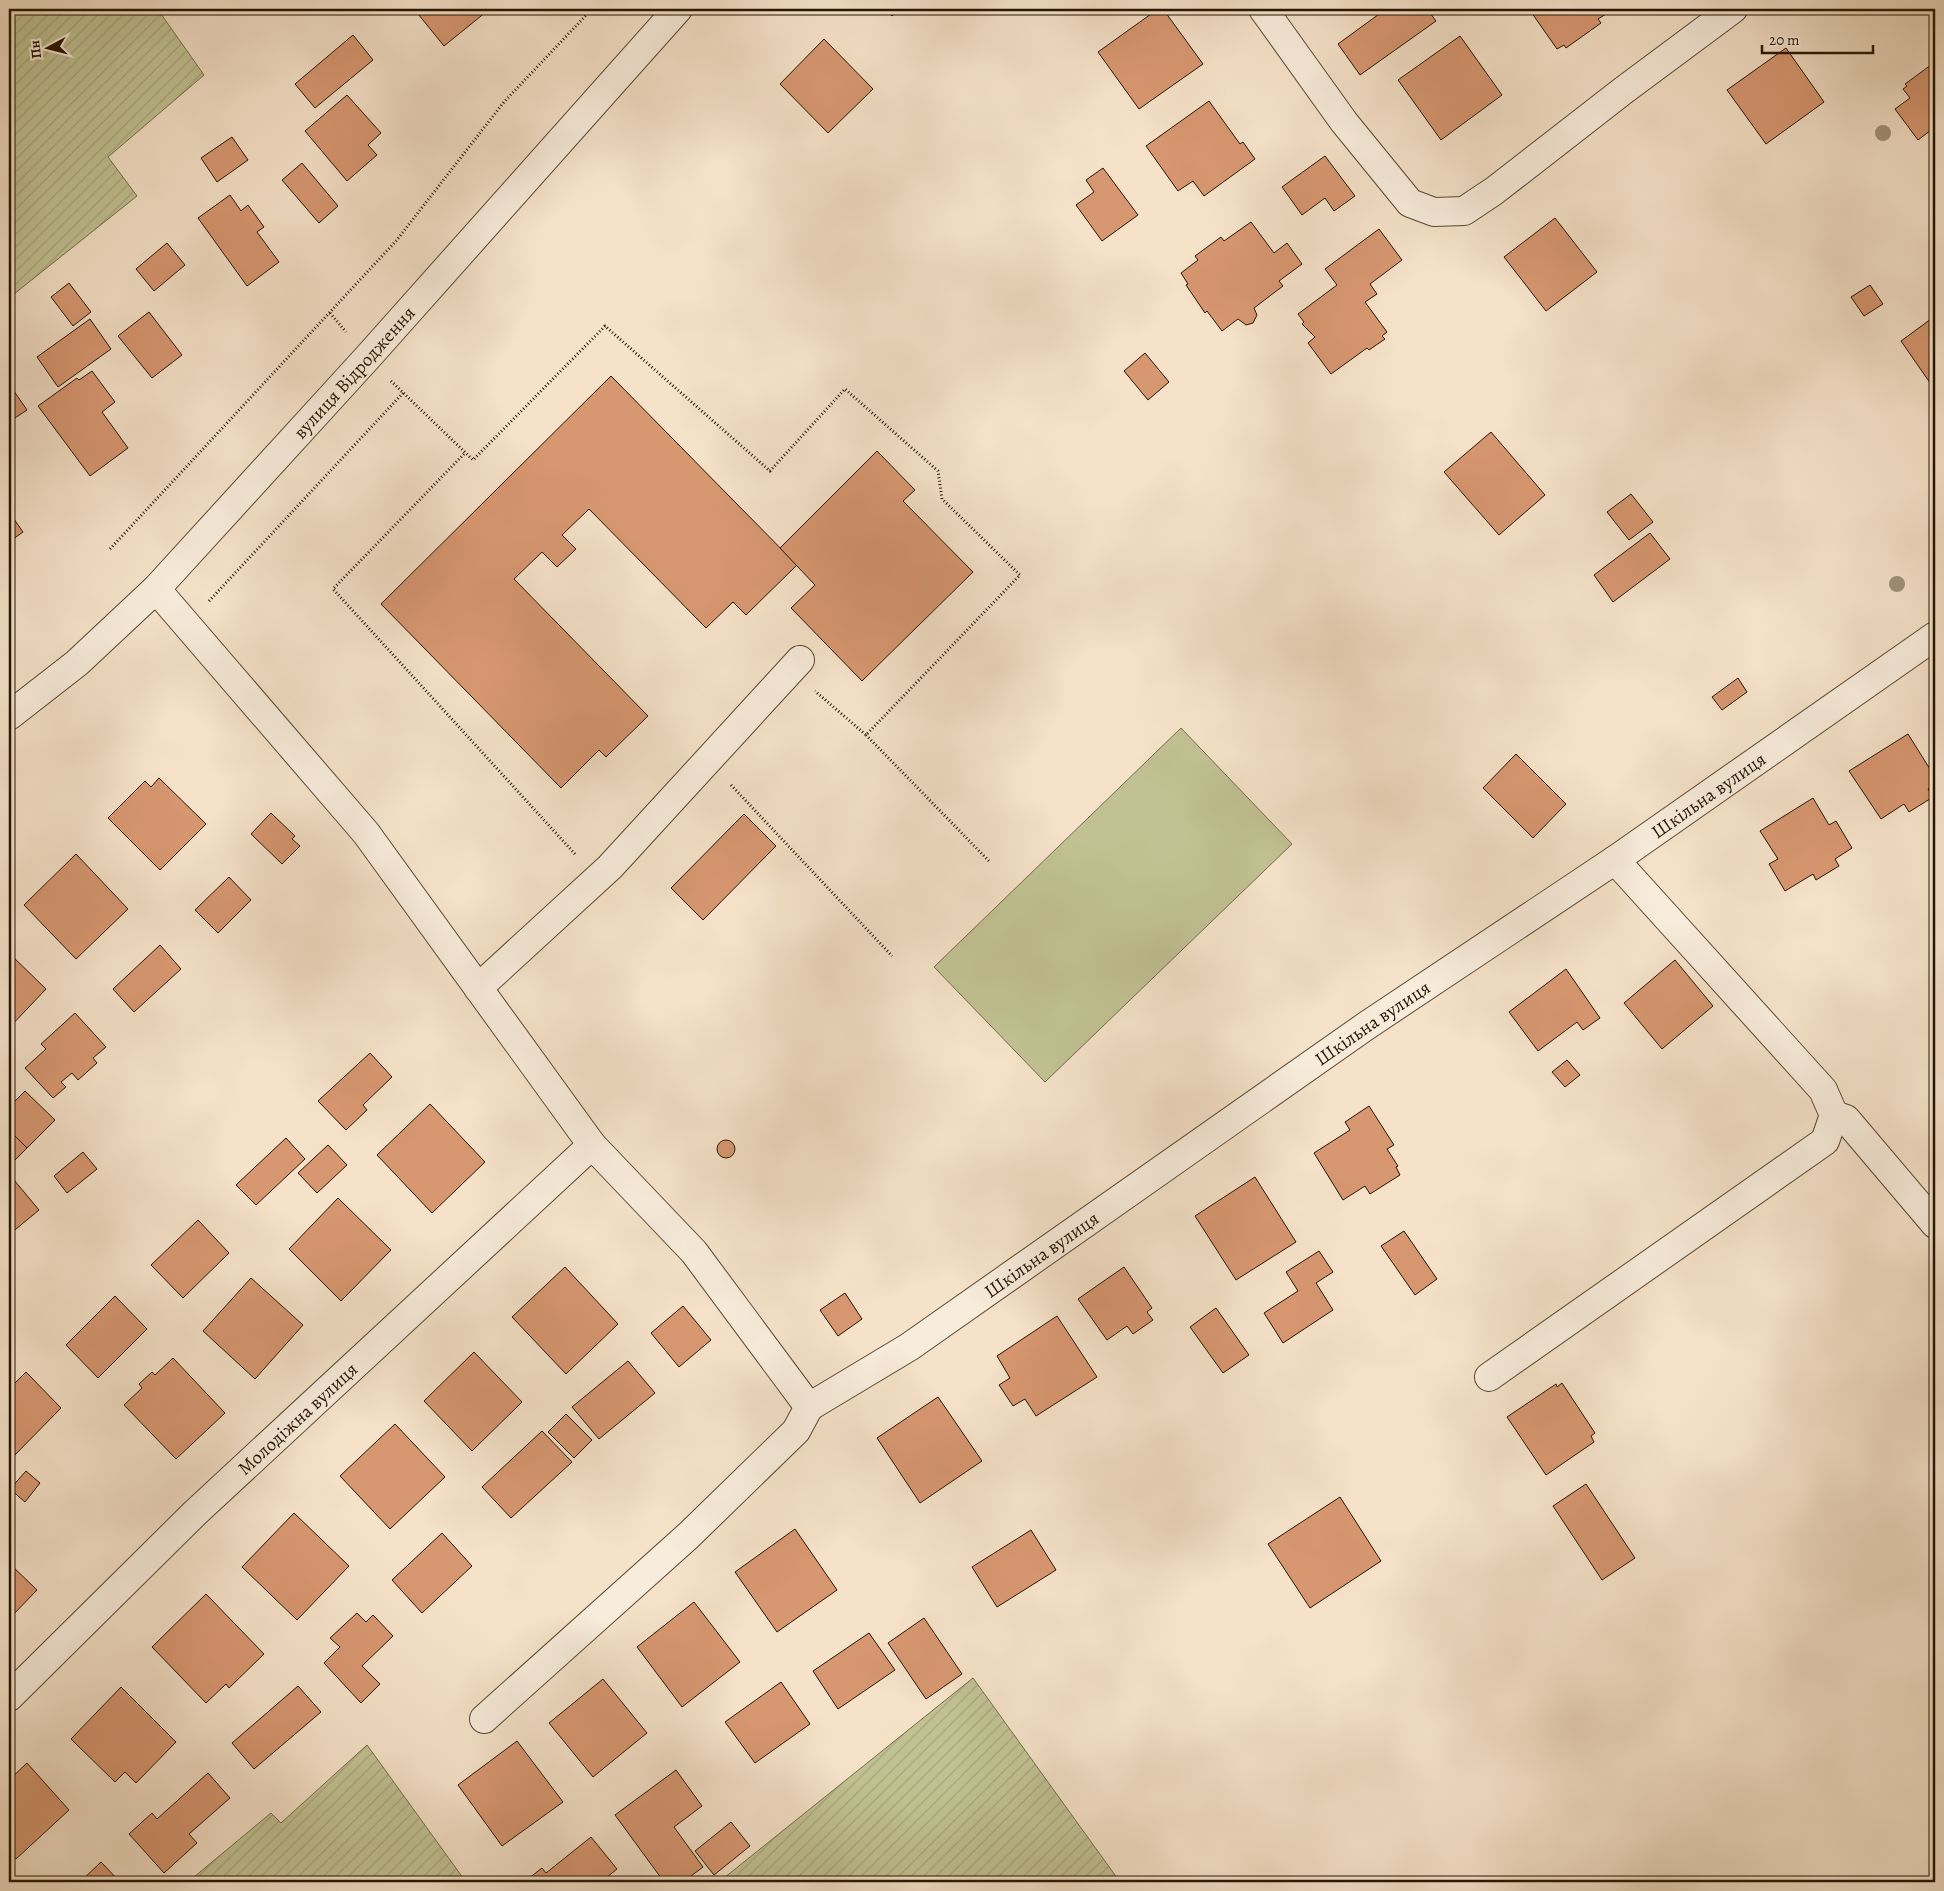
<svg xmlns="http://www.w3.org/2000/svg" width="1944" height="1891" font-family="Alegreya,serif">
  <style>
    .garden { fill: url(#garden-furrows); stroke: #736c4a }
    .pitch { fill: #c1c293; stroke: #736c4a }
    .building { fill: #d79771; stroke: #251501 }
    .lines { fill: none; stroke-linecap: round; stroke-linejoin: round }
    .minor-casing { stroke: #594833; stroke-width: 30 }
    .path { stroke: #251501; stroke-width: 3; stroke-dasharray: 1 2.5; stroke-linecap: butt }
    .minor { stroke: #f8ecdc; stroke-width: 28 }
    .tree { fill: #a19377 }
    .labels { text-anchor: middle; stroke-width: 5; stroke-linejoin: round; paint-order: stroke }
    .street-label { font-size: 19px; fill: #251501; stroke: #f8ecdc }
  </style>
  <defs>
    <pattern id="garden-furrows" width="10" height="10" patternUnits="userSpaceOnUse" patternTransform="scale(1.25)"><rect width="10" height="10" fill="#c1c293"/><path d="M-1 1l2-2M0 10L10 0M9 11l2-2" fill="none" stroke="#a6a67d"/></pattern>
  </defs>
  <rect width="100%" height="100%" fill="#f5e2c9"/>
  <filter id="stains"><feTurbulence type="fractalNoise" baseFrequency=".004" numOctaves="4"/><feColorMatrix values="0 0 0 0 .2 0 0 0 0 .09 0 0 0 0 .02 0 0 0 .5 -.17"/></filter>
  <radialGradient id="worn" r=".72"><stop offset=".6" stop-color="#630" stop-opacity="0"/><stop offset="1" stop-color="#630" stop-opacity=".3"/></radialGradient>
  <!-- garden -->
  <g class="garden">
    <path d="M 9,9 L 166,9 L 161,14 L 204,75 L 108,157 L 137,196 L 9,298 Z"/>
    <path d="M 973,1678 L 1120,1882 L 719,1882 Z"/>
    <path d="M 367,1745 L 466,1882 L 188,1882 L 271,1813 L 281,1823 Z"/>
  </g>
  <!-- pitch -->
  <path class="pitch" d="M 1181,728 L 1292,844 L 1045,1082 L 934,967 Z"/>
  <!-- building -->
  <g class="building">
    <path d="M 414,9 L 484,9 L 486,12 L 444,46 Z"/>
    <path d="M 885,9 L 900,9 L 892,16 Z"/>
    <path d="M 1158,9 L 1163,9 L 1203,64 L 1139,109 L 1098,52 Z"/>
    <path d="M 1386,9 L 1427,9 L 1436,21 L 1360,75 L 1338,44 Z"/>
    <path d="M 1529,9 L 1603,9 L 1606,14 L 1598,19 L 1601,23 L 1566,48 L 1564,45 L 1557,49 Z"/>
    <path d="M 353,35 L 373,60 L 315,108 L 295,84 Z"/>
    <path d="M 1460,36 L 1502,95 L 1441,140 L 1398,80 Z"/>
    <path d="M 824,39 L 873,89 L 828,133 L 780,84 Z"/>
    <path d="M 1786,48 L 1824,102 L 1766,144 L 1727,90 Z"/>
    <path d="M 1935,62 L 1935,127 L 1918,140 L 1895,109 L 1910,98 L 1903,89 L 1907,86 L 1905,84 Z"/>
    <path d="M 347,95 L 381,133 L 368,145 L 377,155 L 347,181 L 305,131 Z"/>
    <path d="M 1209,101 L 1240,144 L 1243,142 L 1255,159 L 1204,196 L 1193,181 L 1178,191 L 1146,146 Z"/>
    <path d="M 232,137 L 248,160 L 217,182 L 201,158 Z"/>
    <path d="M 1325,156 L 1355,196 L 1334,211 L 1325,198 L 1302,215 L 1282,187 Z"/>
    <path d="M 302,163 L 338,206 L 319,223 L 282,180 Z"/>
    <path d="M 1103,168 L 1138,215 L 1102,241 L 1076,205 L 1094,192 L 1086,180 Z"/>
    <path d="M 230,195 L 241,211 L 248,205 L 264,227 L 257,232 L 279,262 L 247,286 L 198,218 Z"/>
    <path d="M 1555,218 L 1597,272 L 1546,311 L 1504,257 Z"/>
    <path d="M 1251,222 L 1274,253 L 1287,243 L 1302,264 L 1279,281 L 1283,286 L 1254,308 L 1257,315 L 1253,323 L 1246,325 L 1238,319 L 1222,331 L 1207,311 L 1205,313 L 1186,285 L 1188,284 L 1181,273 L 1198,260 L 1195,256 L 1221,237 L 1224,241 Z"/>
    <path d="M 1379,229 L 1402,260 L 1370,284 L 1377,294 L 1365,302 L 1387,332 L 1382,336 L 1385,339 L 1369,350 L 1367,348 L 1331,374 L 1308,343 L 1315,337 L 1302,324 L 1304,322 L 1298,314 L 1337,285 L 1325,269 Z"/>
    <path d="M 167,243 L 185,265 L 154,291 L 136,269 Z"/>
    <path d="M 69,283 L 91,312 L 73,326 L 51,297 Z"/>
    <path d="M 1870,285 L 1883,304 L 1864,316 L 1851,297 Z"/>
    <path d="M 149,312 L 182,355 L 152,378 L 118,336 Z"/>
    <path d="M 90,319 L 111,349 L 58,387 L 37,357 Z"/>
    <path d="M 1931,319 L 1935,325 L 1935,390 L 1901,341 Z"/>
    <path d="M 1145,353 L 1169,382 L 1148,400 L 1124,371 Z"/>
    <path d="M 92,371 L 115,402 L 102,412 L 128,448 L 90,476 L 38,406 L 77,378 L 79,380 Z"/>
    <path d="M 611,376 L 797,565 L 746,615 L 733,602 L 706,628 L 589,509 L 562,535 L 576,549 L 557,567 L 542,552 L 514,579 L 648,716 L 606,757 L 599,750 L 561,788 L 381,604 Z"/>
    <path d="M 9,384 L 27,410 L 9,422 Z"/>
    <path d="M 1491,432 L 1545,495 L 1499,535 L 1444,472 Z"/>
    <path d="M 877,451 L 915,490 L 903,501 L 973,572 L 862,681 L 791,608 L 815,585 L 780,548 Z"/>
    <path d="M 1631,494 L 1653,522 L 1629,540 L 1607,512 Z"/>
    <path d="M 9,512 L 23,532 L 9,542 Z"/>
    <path d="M 1650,533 L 1670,559 L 1613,602 L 1594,575 Z"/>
    <path d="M 1738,678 L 1747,692 L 1722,710 L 1712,697 Z"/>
    <path d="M 1908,734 L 1935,777 L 1935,784 L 1928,789 L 1933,797 L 1909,812 L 1904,804 L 1881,819 L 1849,771 Z"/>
    <path d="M 1516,754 L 1566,804 L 1533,838 L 1483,788 Z"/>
    <path d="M 159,778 L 206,824 L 160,870 L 108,818 L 145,781 L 151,787 Z"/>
    <path d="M 1813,798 L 1829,825 L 1836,821 L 1852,848 L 1835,859 L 1839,866 L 1816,880 L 1813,874 L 1785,891 L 1769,864 L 1778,859 L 1760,831 Z"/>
    <path d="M 271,813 L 295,836 L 292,839 L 300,846 L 282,864 L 251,834 Z"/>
    <path d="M 744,814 L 776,846 L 703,920 L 671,888 Z"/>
    <path d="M 76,854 L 128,909 L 76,959 L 24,905 Z"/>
    <path d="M 229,877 L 251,900 L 218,933 L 195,910 Z"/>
    <path d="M 160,945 L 181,969 L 134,1012 L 113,989 Z"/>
    <path d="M 9,953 L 46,989 L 9,1028 Z"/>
    <path d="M 1675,960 L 1713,1006 L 1662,1049 L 1624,1003 Z"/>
    <path d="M 1566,969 L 1600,1018 L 1583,1030 L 1577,1022 L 1538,1051 L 1509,1012 Z"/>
    <path d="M 75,1013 L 106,1047 L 93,1058 L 97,1063 L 78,1080 L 72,1073 L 61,1082 L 66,1087 L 53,1098 L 25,1068 L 46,1049 L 41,1044 Z"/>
    <path d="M 370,1053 L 392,1077 L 363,1105 L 367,1110 L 346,1130 L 318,1101 Z"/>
    <path d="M 1567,1060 L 1580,1075 L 1565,1087 L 1552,1072 Z"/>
    <path d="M 25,1091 L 55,1120 L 27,1148 L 9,1130 L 9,1107 Z"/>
    <path d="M 430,1104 L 485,1162 L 432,1213 L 377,1155 Z"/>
    <path d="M 1369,1106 L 1394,1145 L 1387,1149 L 1398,1166 L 1396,1167 L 1400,1175 L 1370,1194 L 1365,1186 L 1343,1200 L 1314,1153 L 1350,1130 L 1345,1122 Z"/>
    <path d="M 9,1130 L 27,1148 L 9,1166 Z"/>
    <path d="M 286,1138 L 305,1159 L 256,1205 L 236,1185 Z"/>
    <circle cx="726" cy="1149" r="9"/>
    <path d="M 328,1145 L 347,1165 L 317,1193 L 298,1173 Z"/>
    <path d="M 83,1152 L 97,1169 L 67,1193 L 54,1176 Z"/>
    <path d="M 1255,1177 L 1296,1242 L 1236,1280 L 1195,1216 Z"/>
    <path d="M 14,1180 L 39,1210 L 10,1234 L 9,1185 Z"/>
    <path d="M 338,1198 L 391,1250 L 341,1301 L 289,1249 Z"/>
    <path d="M 198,1220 L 229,1253 L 183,1298 L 151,1265 Z"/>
    <path d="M 1404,1231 L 1437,1279 L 1415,1295 L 1381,1246 Z"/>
    <path d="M 1319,1251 L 1333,1272 L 1316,1283 L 1333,1310 L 1283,1343 L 1264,1313 L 1298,1291 L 1286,1272 Z"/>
    <path d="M 565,1267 L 618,1324 L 566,1374 L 512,1317 Z"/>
    <path d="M 1124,1267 L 1152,1308 L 1147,1312 L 1153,1320 L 1133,1334 L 1127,1326 L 1107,1340 L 1078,1299 Z"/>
    <path d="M 251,1278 L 303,1325 L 255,1379 L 203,1331 Z"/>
    <path d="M 845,1293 L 862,1319 L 838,1336 L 820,1310 Z"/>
    <path d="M 115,1296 L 147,1329 L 98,1378 L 66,1345 Z"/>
    <path d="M 683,1306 L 711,1340 L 679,1367 L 651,1333 Z"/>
    <path d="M 1216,1308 L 1249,1355 L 1223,1373 L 1190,1327 Z"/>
    <path d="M 1057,1316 L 1097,1377 L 1036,1416 L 1025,1399 L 1013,1406 L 999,1385 L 1010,1378 L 997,1356 Z"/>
    <path d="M 474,1352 L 522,1402 L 472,1451 L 424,1401 Z"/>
    <path d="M 173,1358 L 225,1413 L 176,1459 L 124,1405 L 142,1388 L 139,1384 L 152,1372 L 155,1375 Z"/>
    <path d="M 628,1361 L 655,1393 L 599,1439 L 572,1407 Z"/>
    <path d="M 26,1372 L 61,1408 L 9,1461 L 9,1389 Z"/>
    <path d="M 1562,1383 L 1595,1433 L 1591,1436 L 1594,1442 L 1546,1475 L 1507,1417 L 1556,1384 L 1557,1387 Z"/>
    <path d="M 938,1397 L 982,1461 L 920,1503 L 877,1438 Z"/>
    <path d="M 566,1414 L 592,1440 L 574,1458 L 548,1432 Z"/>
    <path d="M 395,1424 L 445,1477 L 390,1529 L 340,1476 Z"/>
    <path d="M 542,1431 L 572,1462 L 511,1518 L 482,1487 Z"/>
    <path d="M 26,1471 L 40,1483 L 25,1502 L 10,1489 Z"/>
    <path d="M 1586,1484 L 1635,1558 L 1602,1580 L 1553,1506 Z"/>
    <path d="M 1340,1497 L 1381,1561 L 1310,1608 L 1268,1544 Z"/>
    <path d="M 294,1513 L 349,1566 L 297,1620 L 242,1567 Z"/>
    <path d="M 795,1529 L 837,1590 L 777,1632 L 735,1572 Z"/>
    <path d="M 1031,1530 L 1056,1570 L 997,1607 L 972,1567 Z"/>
    <path d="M 442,1533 L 472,1566 L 422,1613 L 392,1580 Z"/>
    <path d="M 9,1563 L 37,1590 L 9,1619 Z"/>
    <path d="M 206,1594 L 264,1654 L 229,1688 L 226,1684 L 206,1703 L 152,1647 Z"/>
    <path d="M 694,1602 L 740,1662 L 682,1707 L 637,1647 Z"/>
    <path d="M 357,1613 L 366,1622 L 373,1615 L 393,1636 L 362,1666 L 380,1684 L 361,1703 L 324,1663 L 340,1647 L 330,1638 Z"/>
    <path d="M 924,1618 L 962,1674 L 926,1699 L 888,1643 Z"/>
    <path d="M 869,1633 L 895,1670 L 838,1709 L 813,1671 Z"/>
    <path d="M 603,1679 L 647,1733 L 593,1777 L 549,1723 Z"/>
    <path d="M 781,1682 L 810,1724 L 755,1763 L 725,1722 Z"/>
    <path d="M 298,1686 L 321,1712 L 254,1769 L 232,1743 Z"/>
    <path d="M 121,1687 L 176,1742 L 136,1783 L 125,1772 L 115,1782 L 71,1739 Z"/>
    <path d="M 517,1741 L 563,1802 L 502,1846 L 458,1785 Z"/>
    <path d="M 27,1763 L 69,1810 L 16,1859 L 9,1851 L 9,1780 Z"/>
    <path d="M 676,1770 L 702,1806 L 674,1827 L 703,1867 L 683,1882 L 664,1882 L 615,1815 Z"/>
    <path d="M 208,1773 L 230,1798 L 189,1834 L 197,1843 L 164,1873 L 129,1834 L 152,1813 L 157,1819 Z"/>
    <path d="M 731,1822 L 750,1846 L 714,1875 L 695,1851 Z"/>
    <path d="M 591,1837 L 617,1869 L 601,1882 L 524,1882 L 542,1868 L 546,1873 Z"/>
    <path d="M 101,1862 L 120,1882 L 80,1882 Z"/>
  </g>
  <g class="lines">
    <!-- minor casing -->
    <g class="minor-casing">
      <g id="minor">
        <path d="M 1263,9 L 1344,122 L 1410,203 L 1434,212 L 1464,211 L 1494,191 L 1624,90 L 1733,9"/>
        <path d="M 156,589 L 366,833 L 592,1145 L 694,1252 L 809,1407"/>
        <path id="s1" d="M 9,716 L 77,663 L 156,589 L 367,358 L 678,9"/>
        <path d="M 478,988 L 610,867 L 800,660"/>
        <path d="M 1834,1115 L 1846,1119 L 1935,1224"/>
        <path d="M 1489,1377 L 1825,1141 L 1834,1115 L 1823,1090 L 1615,860"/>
        <path id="s2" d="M 809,1407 L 909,1347 L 1366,1026 L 1615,860 L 1935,636"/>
        <path id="s3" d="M 9,1697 L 195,1513 L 592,1145"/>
        <path d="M 484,1719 L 688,1536 L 796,1431 L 809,1407"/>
      </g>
    </g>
    <!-- path -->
    <g class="path">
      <path d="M 330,313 L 346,332"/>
      <path d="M 391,381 L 473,460 L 605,326 L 770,471 L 845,389 L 938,471 L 942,499 L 1020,575 L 866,735 L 815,691"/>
      <path d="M 464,454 L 333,589 L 575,854"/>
      <path d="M 110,549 L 396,241 L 504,102 L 592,9"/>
      <path d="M 209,601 L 403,393"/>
      <path d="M 866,735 L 989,861"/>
      <path d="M 731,785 L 892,956"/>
    </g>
    <!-- minor -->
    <use href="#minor" class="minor"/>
  </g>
  <!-- trees -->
  <g class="tree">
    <circle cx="1883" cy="133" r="8"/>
    <circle cx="1897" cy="584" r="8"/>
  </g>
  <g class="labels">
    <!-- street labels -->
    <g class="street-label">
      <text dy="7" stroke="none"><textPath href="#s1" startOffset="488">вулиця Відродження</textPath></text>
      <text dy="7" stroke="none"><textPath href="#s2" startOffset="1088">Шкільна вулиця</textPath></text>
      <text dy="7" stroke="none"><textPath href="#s2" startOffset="682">Шкільна вулиця</textPath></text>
      <text dy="7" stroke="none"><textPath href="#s2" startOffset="278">Шкільна вулиця</textPath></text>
      <text dy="7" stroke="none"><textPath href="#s3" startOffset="401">Молодіжна вулиця</textPath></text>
    </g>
  </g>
  <!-- margin -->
  <rect width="1944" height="1891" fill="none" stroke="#f5e2c9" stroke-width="30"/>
  <rect x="10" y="10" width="1924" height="1871" fill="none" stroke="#251501" stroke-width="2.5"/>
  <rect x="15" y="15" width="1914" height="1861" fill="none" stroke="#251501"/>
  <!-- north arrow -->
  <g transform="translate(48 48) rotate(263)" stroke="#f8ecdc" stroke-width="4" paint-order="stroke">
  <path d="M0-4L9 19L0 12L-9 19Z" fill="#251501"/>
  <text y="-8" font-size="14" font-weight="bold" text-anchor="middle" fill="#251501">Пн</text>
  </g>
  <!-- scale -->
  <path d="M1762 45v8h111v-8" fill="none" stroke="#251501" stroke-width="2.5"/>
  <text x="1769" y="45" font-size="15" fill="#251501" stroke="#f8ecdc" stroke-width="4" paint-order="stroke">20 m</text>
  <rect width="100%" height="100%" filter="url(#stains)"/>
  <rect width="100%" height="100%" fill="url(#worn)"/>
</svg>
